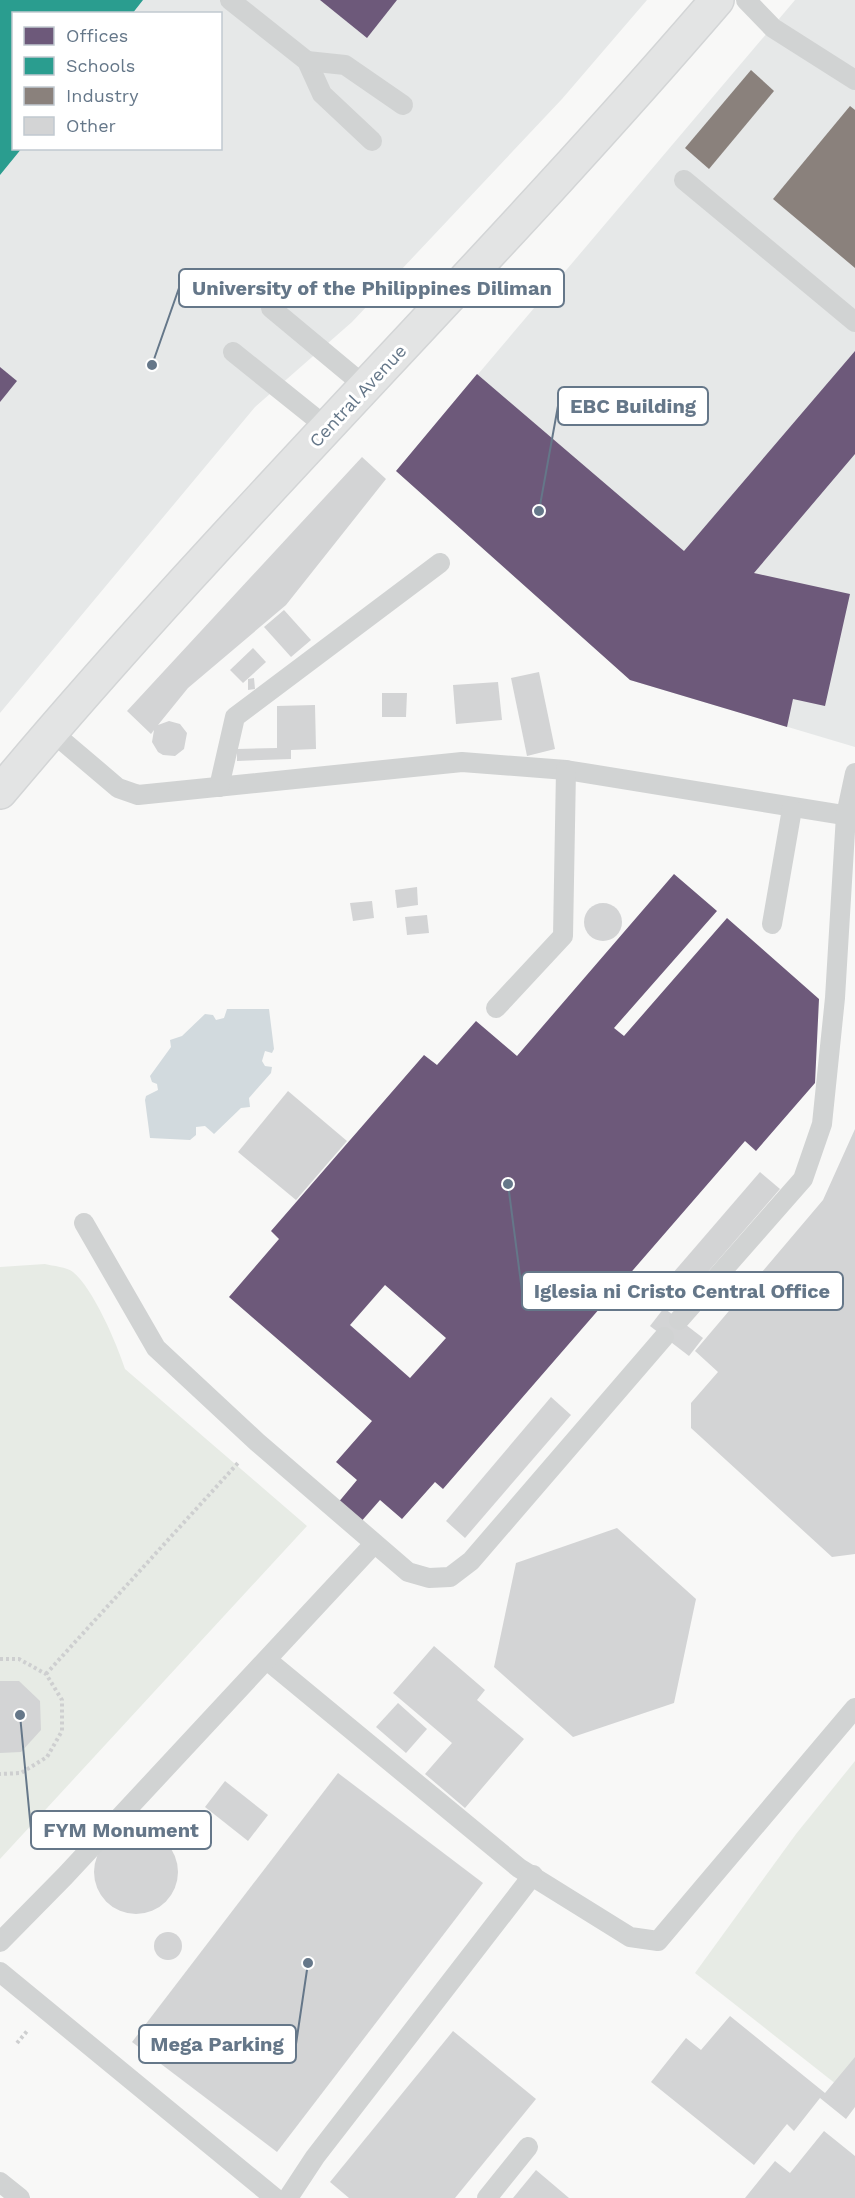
<svg xmlns="http://www.w3.org/2000/svg" width="855" height="2198" font-family="'Work Sans',sans-serif">
  <style>
    .built { fill: #e6e8e8; fill-rule: evenodd }
    .green { fill: #e7ebe5 }
    .water { fill: #d2dade }
    .offices { fill: #6d597a; fill-rule: evenodd }
    .schools { fill: #2a9d8f }
    .industry { fill: #8a817c }
    .building { fill: #d3d4d5 }
    .lines { fill: none; stroke-linecap: round; stroke-linejoin: round }
    .secondary-casing { stroke: #d3d5d6; stroke-width: 36 }
    .path { stroke: #cecfd0; stroke-width: 4; stroke-dasharray: 3 3; stroke-linecap: butt }
    .service { stroke: #d1d3d3; stroke-width: 20 }
    .secondary { stroke: #e3e4e4; stroke-width: 33 }
    .labels { text-anchor: middle; stroke-width: 6; stroke-linejoin: round; paint-order: stroke }
    .street-label { font-size: 18px; fill: #657789; stroke: #fff }
    .leader { fill: none; stroke: #657789; stroke-width: 2 }
    .callout-dot { fill: #657789; stroke: #fff; stroke-width: 2 }
    .callout { fill: #fff; stroke: #657789; stroke-width: 2 }
    .callout-label { font-size: 20px; text-anchor: middle; font-weight: bold; fill: #657789 }
  </style>
  <rect width="100%" height="100%" fill="#f8f8f7"/>
  <!-- built -->
  <g class="built">
    <path d="M 0,0 L 647,0 L 562,99 L 352,322 L 255,407 L 0,713 ZM 14,14 L 220,14 L 220,148 L 14,148 Z"/>
    <path d="M 795,0 L 855,0 L 855,747 L 630,680 L 396,471 Z"/>
  </g>
  <!-- green -->
  <g class="green">
    <path d="M 45,1264 C 53,1266 67,1267 73,1272 C 93,1288 117,1344 125,1369 L 307,1526 L 0,1859 L 0,1267 Z"/>
    <path d="M 855,1761 L 855,2099 L 695,1973 L 796,1834 Z"/>
  </g>
  <!-- water -->
  <path class="water" d="M 227,1009 L 269,1009 L 274,1049 L 272,1053 L 265,1051 L 262,1061 L 265,1066 L 272,1067 L 271,1073 L 249,1098 L 250,1107 L 241,1108 L 214,1134 L 205,1126 L 196,1127 L 196,1135 L 190,1140 L 150,1138 L 145,1100 L 146,1096 L 158,1090 L 157,1084 L 152,1082 L 150,1076 L 171,1047 L 170,1040 L 182,1036 L 205,1014 L 213,1015 L 216,1020 L 224,1018 Z"/>
  <!-- offices -->
  <g class="offices">
    <path d="M 320,0 L 397,0 L 367,38 Z"/>
    <path d="M 855,351 L 855,454 L 754,573 L 850,594 L 825,706 L 793,699 L 787,727 L 630,680 L 396,471 L 477,374 L 684,551 Z"/>
    <path d="M 0,367 L 17,381 L 0,402 Z"/>
    <path d="M 674,874 L 717,911 L 614,1028 L 624,1036 L 727,918 L 819,999 L 815,1083 L 756,1151 L 745,1141 L 443,1489 L 435,1482 L 402,1519 L 380,1500 L 359,1524 L 337,1504 L 357,1480 L 336,1462 L 372,1421 L 229,1297 L 279,1239 L 271,1231 L 424,1055 L 437,1065 L 476,1021 L 517,1056 ZM 385,1285 L 446,1338 L 410,1378 L 350,1325 Z"/>
  </g>
  <!-- schools -->
  <path class="schools" d="M 0,0 L 143,0 L 132,14 L 14,14 L 14,148 L 22,148 L 0,175 Z"/>
  <!-- industry -->
  <g class="industry">
    <path d="M 751,70 L 774,91 L 709,169 L 685,148 Z"/>
    <path d="M 850,106 L 855,110 L 855,268 L 773,199 Z"/>
  </g>
  <!-- building -->
  <g class="building">
    <path d="M 362,457 L 386,479 L 286,605 L 188,688 L 158,725 L 169,721 L 180,724 L 187,733 L 184,749 L 175,756 L 163,755 L 158,752 L 152,742 L 154,730 L 151,734 L 127,711 Z"/>
    <path d="M 284,610 L 311,640 L 291,657 L 264,627 Z"/>
    <path d="M 253,648 L 266,662 L 243,683 L 230,670 Z"/>
    <path d="M 539,672 L 555,749 L 527,756 L 511,678 Z"/>
    <path d="M 254,678 L 255,689 L 248,690 L 248,679 Z"/>
    <path d="M 498,682 L 502,720 L 456,724 L 453,685 Z"/>
    <path d="M 382,693 L 407,693 L 406,717 L 382,717 Z"/>
    <path d="M 315,705 L 316,749 L 291,750 L 291,759 L 237,761 L 237,749 L 277,748 L 277,706 Z"/>
    <path d="M 417,887 L 418,905 L 397,908 L 395,890 Z"/>
    <path d="M 372,901 L 374,918 L 353,921 L 350,903 Z"/>
    <circle cx="603" cy="922" r="19"/>
    <path d="M 427,915 L 429,933 L 407,935 L 405,917 Z"/>
    <path d="M 288,1091 L 347,1141 L 296,1200 L 238,1152 Z"/>
    <path d="M 855,1129 L 855,1554 L 832,1557 L 691,1428 L 691,1403 L 718,1372 L 695,1351 L 823,1200 Z"/>
    <path d="M 760,1172 L 780,1189 L 674,1311 L 654,1295 Z"/>
    <path d="M 664,1308 L 703,1338 L 689,1356 L 650,1326 Z"/>
    <path d="M 551,1397 L 571,1415 L 465,1538 L 446,1521 Z"/>
    <path d="M 617,1528 L 696,1599 L 674,1703 L 573,1737 L 494,1667 L 516,1563 Z"/>
    <path d="M 434,1646 L 485,1690 L 477,1700 L 524,1739 L 465,1808 L 425,1774 L 452,1743 L 393,1693 Z"/>
    <path d="M 0,1681 L 19,1681 L 40,1701 L 41,1730 L 21,1752 L 0,1753 Z"/>
    <path d="M 398,1703 L 427,1729 L 406,1753 L 376,1727 Z"/>
    <path d="M 338,1773 L 483,1883 L 277,2152 L 132,2042 Z"/>
    <path d="M 225,1781 L 268,1815 L 248,1841 L 205,1807 Z"/>
    <circle cx="136" cy="1872" r="42"/>
    <circle cx="168" cy="1946" r="14"/>
    <path d="M 730,2016 L 825,2093 L 855,2057 L 855,2107 L 846,2119 L 820,2098 L 794,2131 L 787,2124 L 754,2165 L 651,2082 L 686,2038 L 701,2050 Z"/>
    <path d="M 453,2031 L 536,2099 L 455,2198 L 349,2198 L 330,2182 Z"/>
    <path d="M 824,2131 L 855,2156 L 855,2198 L 745,2198 L 775,2161 L 790,2173 Z"/>
    <path d="M 536,2170 L 569,2198 L 513,2198 Z"/>
  </g>
  <g class="lines">
    <!-- secondary casing -->
    <g class="secondary-casing">
      <path id="secondary" d="M 0,792 C 229,519 485,270 717,0"/>
    </g>
    <!-- path -->
    <g class="path">
      <path d="M 0,1659 L 19,1659 L 46,1674 L 62,1700 L 62,1731 L 47,1757 L 21,1773 L 0,1774"/>
      <path d="M 46,1674 L 238,1463"/>
      <path d="M 17,2043 L 28,2030"/>
    </g>
    <!-- service -->
    <g class="service">
      <path d="M 230,0 L 307,61 L 322,94 L 372,141"/>
      <path d="M 746,0 L 773,28 L 855,80"/>
      <path d="M 307,61 L 345,65 L 403,105"/>
      <path d="M 684,180 L 855,322"/>
      <path d="M 271,308 L 366,387"/>
      <path d="M 233,352 L 329,429"/>
      <path d="M 51,731 L 118,788 L 138,795 L 462,762 L 566,770 L 855,817"/>
      <path d="M 219,787 L 235,717 L 440,563"/>
      <path d="M 772,924 L 792,809"/>
      <path d="M 496,1008 L 563,936 L 566,770"/>
      <path d="M 84,1223 L 156,1348 L 257,1442 L 408,1572 L 429,1578 L 450,1577 L 471,1561 L 664,1337"/>
      <path d="M 679,1320 L 803,1179 L 822,1124 L 835,998 L 846,815 L 855,773"/>
      <path d="M 267,1660 L 519,1868 L 630,1937 L 658,1941 L 855,1708"/>
      <path d="M 0,1942 L 65,1876 L 374,1544"/>
      <path d="M 0,1972 L 275,2198"/>
      <path d="M 0,2182 L 20,2198"/>
      <path d="M 288,2198 L 315,2157 L 533,1875"/>
      <path d="M 487,2198 L 528,2147"/>
    </g>
    <!-- secondary -->
    <use href="#secondary" class="secondary"/>
  </g>
  <g class="labels">
    <!-- street labels -->
    <g class="street-label">
      <text transform="translate(358 396) rotate(-47)" y="6">Central Avenue</text>
    </g>
  </g>
  <!-- callouts -->
  <path class="leader" d="M152 365L179 288M539 511L558 406M508 1184L522 1291M20 1715L31 1830M308 1963L296 2044"/>
  <g class="callout-dot">
    <circle cx="152" cy="365" r="6"/>
    <circle cx="539" cy="511" r="6"/>
    <circle cx="508" cy="1184" r="6"/>
    <circle cx="20" cy="1715" r="6"/>
    <circle cx="308" cy="1963" r="6"/>
  </g>
  <g class="callout">
    <rect x="179" y="269" width="385" height="38" rx="6"/>
    <rect x="558" y="387" width="150" height="38" rx="6"/>
    <rect x="522" y="1272" width="321" height="38" rx="6"/>
    <rect x="31" y="1811" width="180" height="38" rx="6"/>
    <rect x="139" y="2025" width="157" height="38" rx="6"/>
  </g>
  <g class="callout-label">
    <text x="372" y="295">University of the Philippines Diliman</text>
    <text x="633" y="413">EBC Building</text>
    <text x="682" y="1298">Iglesia ni Cristo Central Office</text>
    <text x="121" y="1837">FYM Monument</text>
    <text x="217" y="2051">Mega Parking</text>
  </g>
  <!-- legend -->
  <rect x="12" y="12" width="210" height="138" fill="#ffffff" stroke="#c1c9d0" stroke-width="1.5"/>
  <rect x="24" y="27" width="30" height="18" fill="#6d597a" stroke="#c1c9d0" stroke-width="1.5"/>
  <text x="66" y="42" font-size="18" fill="#657789">Offices</text>
  <rect x="24" y="57" width="30" height="18" fill="#2a9d8f" stroke="#c1c9d0" stroke-width="1.5"/>
  <text x="66" y="72" font-size="18" fill="#657789">Schools</text>
  <rect x="24" y="87" width="30" height="18" fill="#8a817c" stroke="#c1c9d0" stroke-width="1.5"/>
  <text x="66" y="102" font-size="18" fill="#657789">Industry</text>
  <rect x="24" y="117" width="30" height="18" fill="#d3d4d5" stroke="#c1c9d0" stroke-width="1.5"/>
  <text x="66" y="132" font-size="18" fill="#657789">Other</text>
</svg>
